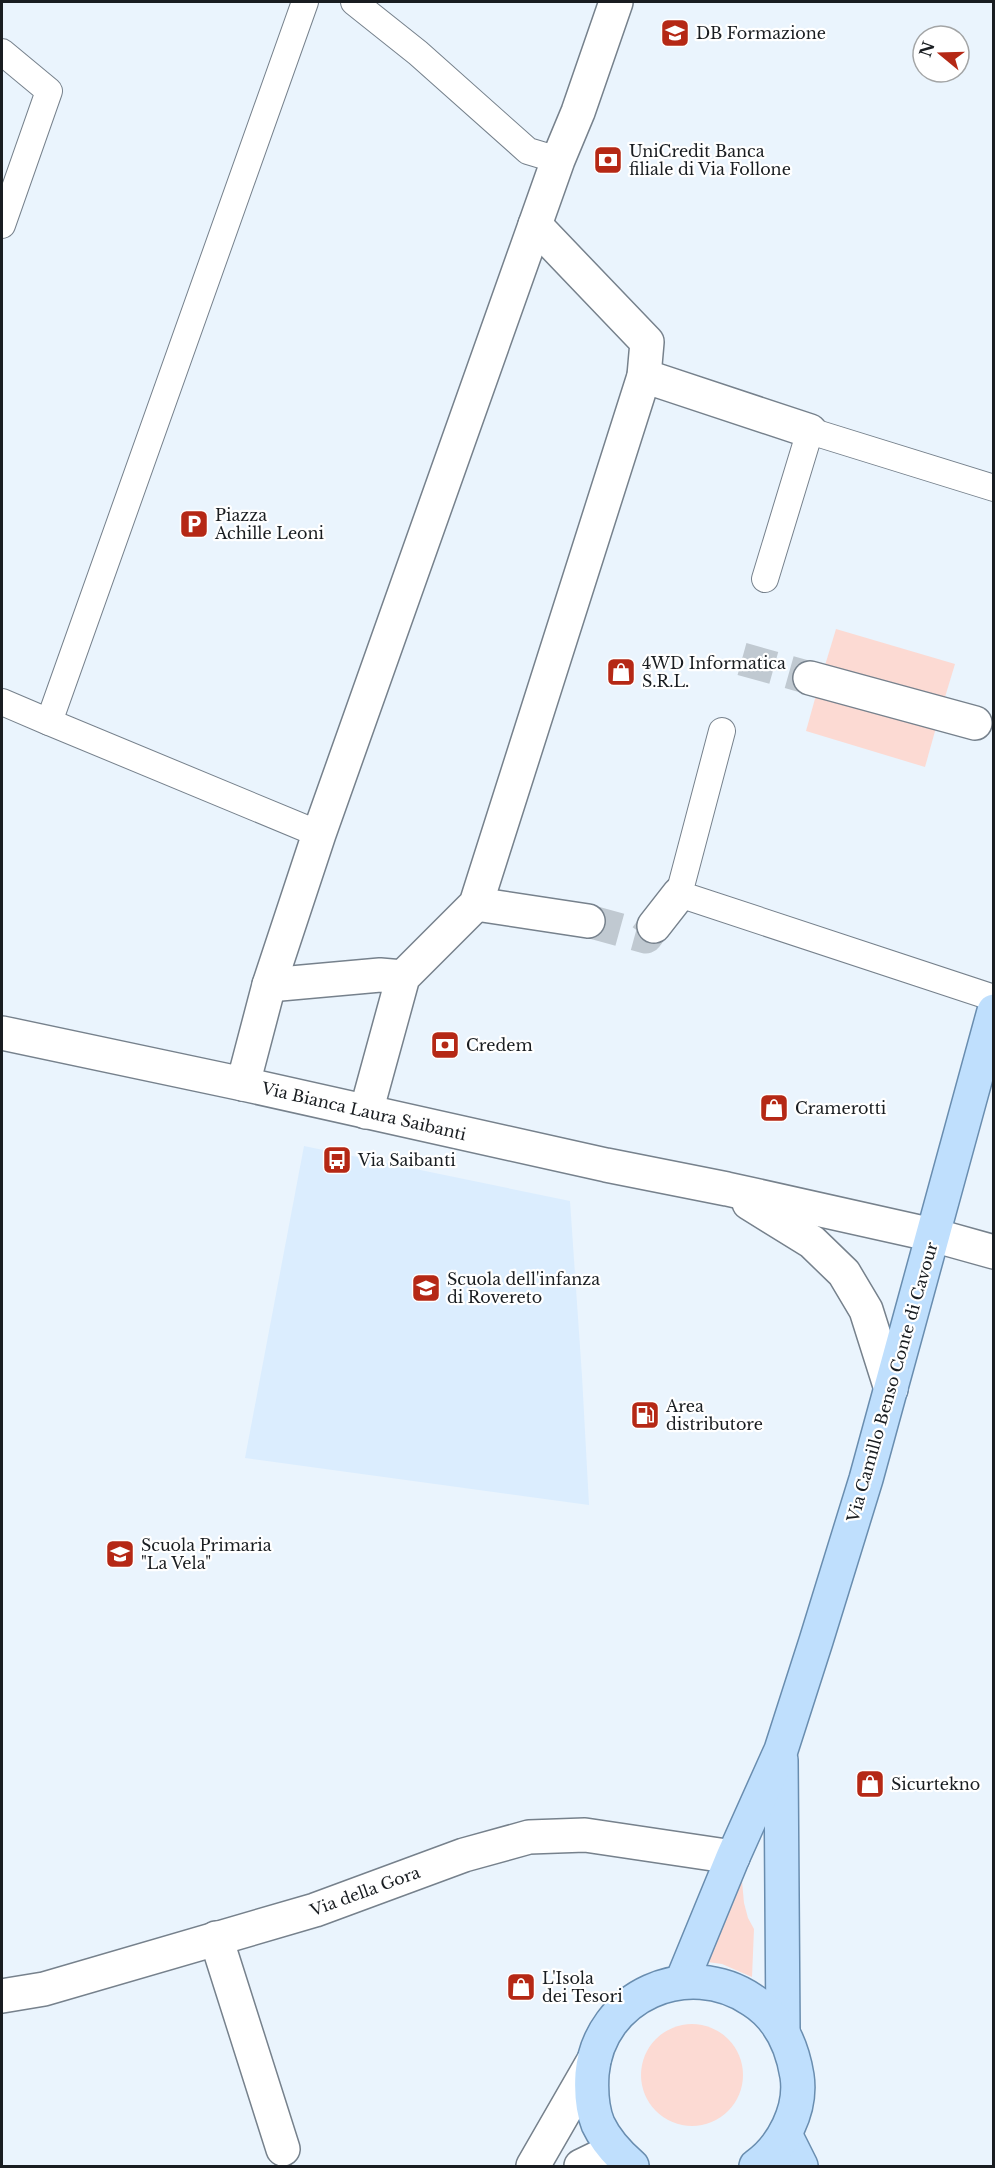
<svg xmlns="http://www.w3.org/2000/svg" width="995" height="2168" font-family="'Libre Baskerville',serif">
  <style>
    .built { fill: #dbedfe }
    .green { fill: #fcdad3 }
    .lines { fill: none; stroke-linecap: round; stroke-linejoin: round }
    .pedestrian-tunnel { stroke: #c0c9d1; stroke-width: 33; stroke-dasharray: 33 16; stroke-linecap: butt }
    .service-casing { stroke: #76818c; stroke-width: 28 }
    .pedestrian-casing { stroke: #76818c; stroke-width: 36 }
    .minor-casing { stroke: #76818c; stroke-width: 36 }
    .tertiary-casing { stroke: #76818c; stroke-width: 36 }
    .primary-casing { stroke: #698daf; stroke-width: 36 }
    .service { stroke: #fff; stroke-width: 26 }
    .pedestrian { stroke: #fff; stroke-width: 33 }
    .minor { stroke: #fff; stroke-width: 33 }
    .tertiary { stroke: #fff; stroke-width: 33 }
    .primary { stroke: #bfdffd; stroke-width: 33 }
    .labels { text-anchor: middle; stroke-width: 4.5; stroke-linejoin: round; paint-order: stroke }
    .poi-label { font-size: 16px; fill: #191d21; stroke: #fff; text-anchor: start }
    .street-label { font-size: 16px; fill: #191d21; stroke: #fff }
  </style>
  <rect width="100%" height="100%" fill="#eaf4fd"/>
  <!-- built -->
  <path class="built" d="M 304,1146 L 570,1201 L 582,1376 L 589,1505 L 245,1458 Z"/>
  <!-- green -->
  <g class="green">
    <path d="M 836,629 L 955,664 L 942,707 L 823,672 Z"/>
    <path d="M 818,688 L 937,724 L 925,767 L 806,731 Z"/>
    <path d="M 738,1881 L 742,1881 L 744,1903 L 748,1918 L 754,1929 L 752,1977 L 722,1964 L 700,1961 Z"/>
    <circle cx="692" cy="2075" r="51"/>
  </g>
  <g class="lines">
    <!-- pedestrian-tunnel -->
    <g class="pedestrian-tunnel">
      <path d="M 742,659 L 810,678"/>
      <path d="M 588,921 L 646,937 L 654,926"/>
    </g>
    <!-- service casing -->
    <g class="service-casing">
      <g id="service">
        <path d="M 305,2 L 49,722 L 319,834"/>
        <path d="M 354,2 L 418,53 L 528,151 L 558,160"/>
        <path d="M 2,52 L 49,91 L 2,225"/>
        <path d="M 765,579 L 810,431 L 994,488"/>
        <path d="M 2,702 L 49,722"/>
        <path d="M 722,731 L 679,894 L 994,998"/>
      </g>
    </g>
    <!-- pedestrian casing -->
    <g class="pedestrian-casing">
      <g id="pedestrian">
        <path d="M 644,376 L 810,431"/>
        <path d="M 810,678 L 975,723"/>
        <path d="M 476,904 L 588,921"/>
        <path d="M 654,926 L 679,894"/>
        <path d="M 269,985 L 380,975 L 403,977"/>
        <path d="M 366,1112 L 403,977 L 476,904 L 644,376 L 647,342 L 535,225"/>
      </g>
    </g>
    <!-- minor casing -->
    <g class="minor-casing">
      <g id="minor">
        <path d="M 2,1033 L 243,1084 L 606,1165 L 727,1189 L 933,1235 L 994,1252"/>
        <path d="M 243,1084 L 269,985 L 319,834 L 558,160 L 578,112 L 616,2"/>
        <path d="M 749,1203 L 812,1242 L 844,1273 L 866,1310 L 891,1389"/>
        <path d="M 216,1938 L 283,2149"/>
        <path d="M 2,1996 L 44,1989 L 315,1910 L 464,1855 L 529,1837 L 585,1835 L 733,1857"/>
      </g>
    </g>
    <!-- tertiary casing -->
    <g class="tertiary-casing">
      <g id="tertiary">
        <path d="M 533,2166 L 594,2060"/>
        <path d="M 581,2166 L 614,2150"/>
      </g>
    </g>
    <!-- primary casing -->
    <g class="primary-casing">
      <g id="primary">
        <path d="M 781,1760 L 783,2031"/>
        <path d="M 682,1981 L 733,1857 L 781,1750 L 816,1641 L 866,1479 L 994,1011"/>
        <path d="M 785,2134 L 801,2166"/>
        <path d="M 632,2166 C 618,2154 606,2141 598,2124 C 592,2109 591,2090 592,2074 C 599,1995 688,1957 752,2000 C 779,2017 792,2045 797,2076 C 802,2109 783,2147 756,2166"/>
      </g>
    </g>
    <!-- service -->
    <use href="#service" class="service"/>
    <!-- pedestrian -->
    <use href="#pedestrian" class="pedestrian"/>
    <!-- minor -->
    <use href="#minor" class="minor"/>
    <!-- tertiary -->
    <use href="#tertiary" class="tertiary"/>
    <!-- primary -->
    <use href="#primary" class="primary"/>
  </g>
  <!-- icons -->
  <defs>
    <g id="school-square" transform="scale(1.5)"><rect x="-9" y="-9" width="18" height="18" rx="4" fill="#b52815" stroke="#fff"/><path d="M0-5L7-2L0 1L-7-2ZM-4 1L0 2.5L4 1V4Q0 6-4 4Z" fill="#fff"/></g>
    <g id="bank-square" transform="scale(1.5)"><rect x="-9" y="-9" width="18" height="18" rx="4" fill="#b52815" stroke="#fff"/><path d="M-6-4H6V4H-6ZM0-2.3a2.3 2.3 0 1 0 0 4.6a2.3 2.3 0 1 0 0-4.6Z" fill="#fff"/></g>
    <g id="parking-square" transform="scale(1.5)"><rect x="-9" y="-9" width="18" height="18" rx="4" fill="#b52815" stroke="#fff"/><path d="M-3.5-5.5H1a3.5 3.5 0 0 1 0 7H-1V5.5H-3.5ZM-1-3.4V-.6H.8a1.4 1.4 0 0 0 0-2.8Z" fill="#fff"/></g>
    <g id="shop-square" transform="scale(1.5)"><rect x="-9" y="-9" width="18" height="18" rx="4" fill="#b52815" stroke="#fff"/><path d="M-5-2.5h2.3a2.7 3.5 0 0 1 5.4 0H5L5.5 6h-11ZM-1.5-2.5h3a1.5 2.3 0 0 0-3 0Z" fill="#fff"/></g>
    <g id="bus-square" transform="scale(1.5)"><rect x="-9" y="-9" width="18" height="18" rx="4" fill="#b52815" stroke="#fff"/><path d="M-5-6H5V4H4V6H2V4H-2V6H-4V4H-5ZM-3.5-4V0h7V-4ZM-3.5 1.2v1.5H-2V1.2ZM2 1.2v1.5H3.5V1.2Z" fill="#fff"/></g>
    <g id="fuel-square" transform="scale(1.5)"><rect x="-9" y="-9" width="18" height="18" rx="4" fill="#b52815" stroke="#fff"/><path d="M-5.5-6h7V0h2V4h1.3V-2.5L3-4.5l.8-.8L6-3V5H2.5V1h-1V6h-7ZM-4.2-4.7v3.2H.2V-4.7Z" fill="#fff"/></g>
  </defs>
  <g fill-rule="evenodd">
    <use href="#school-square" x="675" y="33"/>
    <use href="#bank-square" x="608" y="160"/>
    <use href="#parking-square" x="194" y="524"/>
    <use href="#shop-square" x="621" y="672"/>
    <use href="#bank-square" x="445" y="1045"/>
    <use href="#shop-square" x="774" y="1108"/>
    <use href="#bus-square" x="337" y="1160"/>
    <use href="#school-square" x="426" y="1288"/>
    <use href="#fuel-square" x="645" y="1415"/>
    <use href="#school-square" x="120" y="1554"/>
    <use href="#shop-square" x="870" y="1784"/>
    <use href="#shop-square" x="521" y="1987"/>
  </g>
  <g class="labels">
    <!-- poi labels -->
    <g class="poi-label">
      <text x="696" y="39">DB Formazione</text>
      <text x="629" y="157">UniCredit Banca<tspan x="629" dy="18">filiale di Via Follone</tspan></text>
      <text x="215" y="521">Piazza<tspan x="215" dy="18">Achille Leoni</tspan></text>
      <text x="642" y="669">4WD Informatica<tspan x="642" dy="18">S.R.L.</tspan></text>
      <text x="466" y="1051">Credem</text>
      <text x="795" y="1114">Cramerotti</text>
      <text x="358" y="1166">Via Saibanti</text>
      <text x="447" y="1285">Scuola dell'infanza<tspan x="447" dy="18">di Rovereto</tspan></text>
      <text x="666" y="1412">Area<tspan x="666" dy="18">distributore</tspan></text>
      <text x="141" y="1551">Scuola Primaria<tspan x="141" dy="18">"La Vela"</tspan></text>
      <text x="891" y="1790">Sicurtekno</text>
      <text x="542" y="1984">L'Isola<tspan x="542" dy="18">dei Tesori</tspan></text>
    </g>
    <!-- street labels -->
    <g class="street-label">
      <text transform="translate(364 1111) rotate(13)" y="6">Via Bianca Laura Saibanti</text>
      <text transform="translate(892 1382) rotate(-74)" y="6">Via Camillo Benso Conte di Cavour</text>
      <text transform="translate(365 1891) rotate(-20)" y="6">Via della Gora</text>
    </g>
  </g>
  <!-- border -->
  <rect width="995" height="2168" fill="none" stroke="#191d21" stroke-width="6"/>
  <!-- north arrow -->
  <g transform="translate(941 54) rotate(289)"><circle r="28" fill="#ffffff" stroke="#a3a5a6" stroke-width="1.5"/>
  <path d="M0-4.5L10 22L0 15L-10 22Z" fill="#b52815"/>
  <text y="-9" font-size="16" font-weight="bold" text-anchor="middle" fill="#191d21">N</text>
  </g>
</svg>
